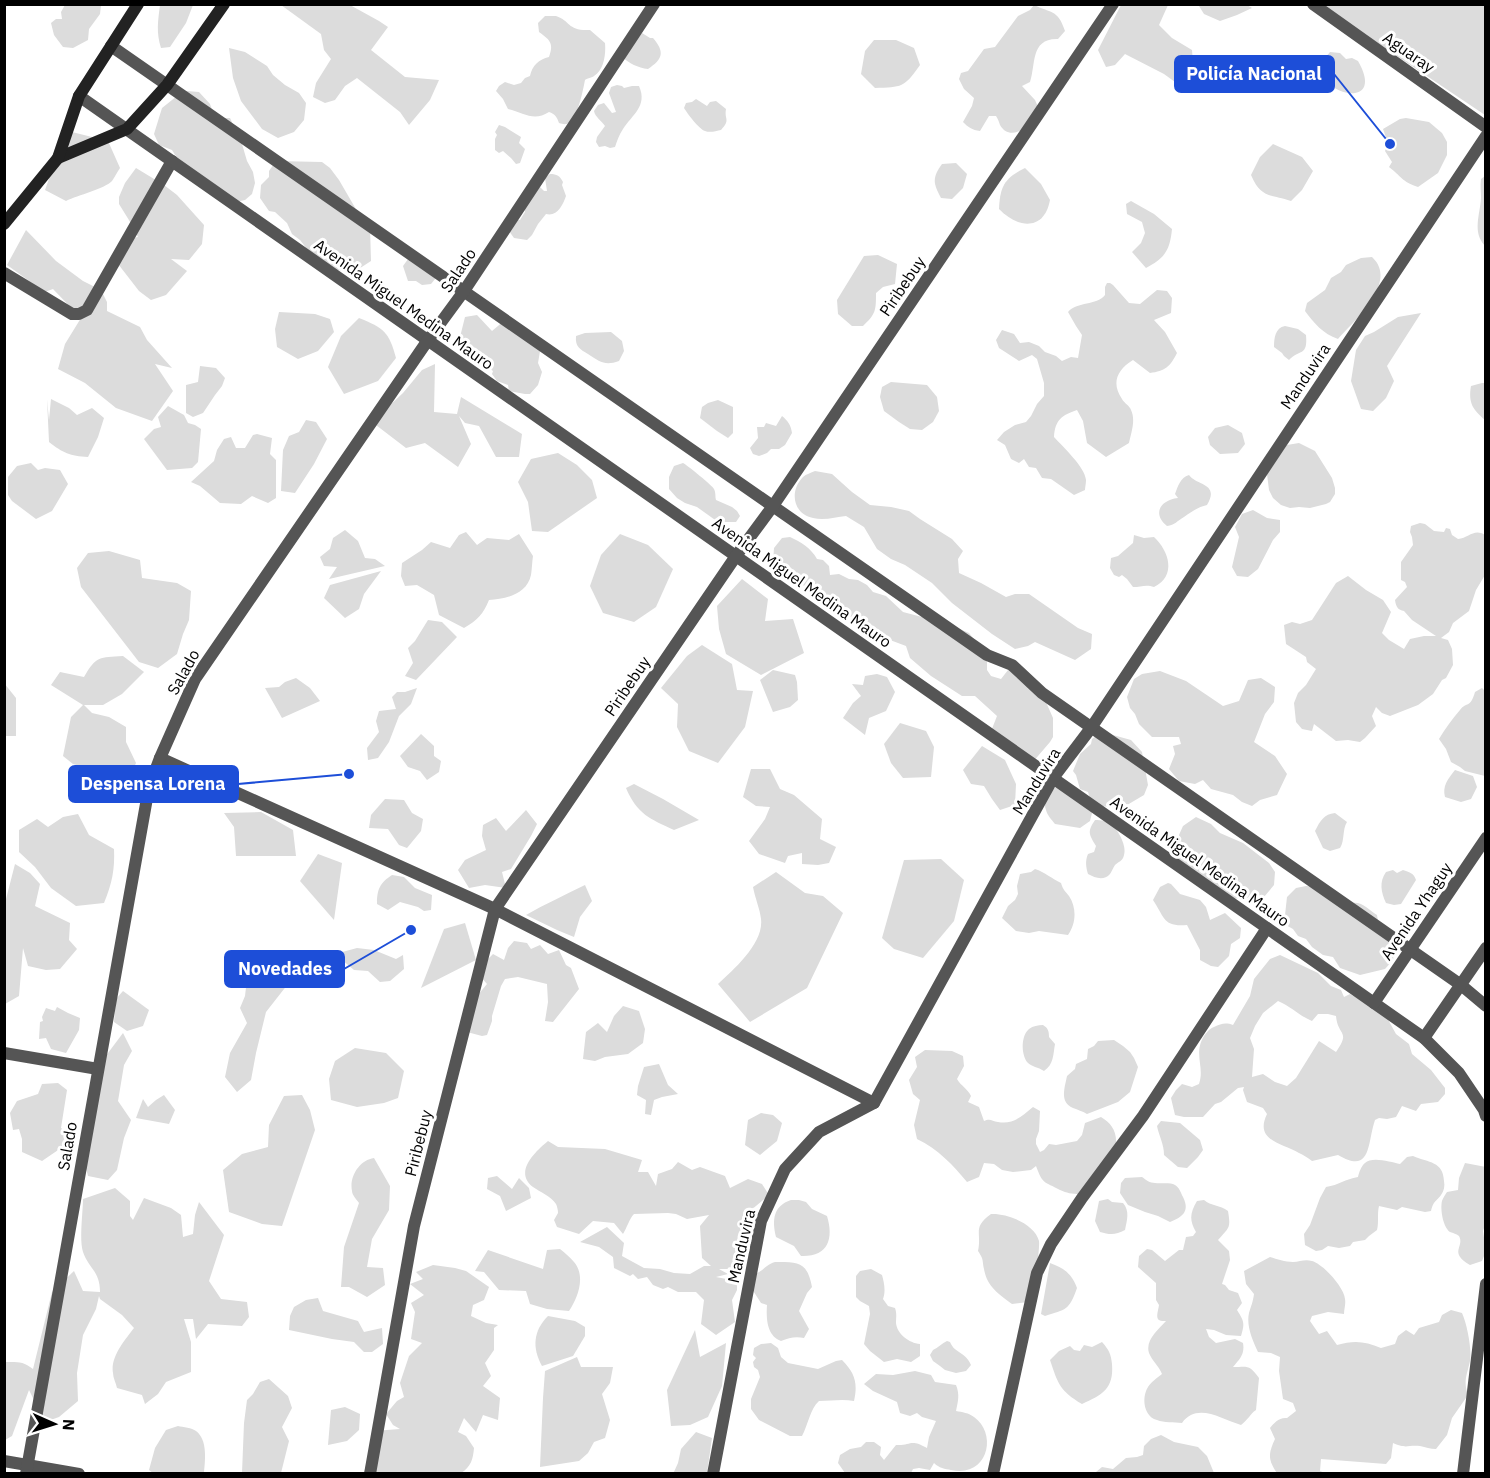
<svg xmlns="http://www.w3.org/2000/svg" width="1490" height="1478" font-family="'IBM Plex Sans',sans-serif">
  <style>
    .green { fill: #dcdcdc; fill-rule: evenodd }
    .lines { fill: none; stroke-linecap: round; stroke-linejoin: round }
    .lane { stroke: #555; stroke-width: 12 }
    .street { stroke: #555; stroke-width: 12 }
    .secondary { stroke: #222; stroke-width: 12 }
    .labels { text-anchor: middle; stroke-width: 6; stroke-linejoin: round; paint-order: stroke }
    .street-label { font-size: 16px; fill: #000; stroke: #fff }
    .leader { fill: none; stroke: #1d4ed8; stroke-width: 2 }
    .callout-dot { fill: #1d4ed8; stroke: #fff; stroke-width: 2 }
    .callout { fill: #1d4ed8; stroke: #1d4ed8; stroke-width: 2 }
    .callout-label { font-size: 18px; text-anchor: middle; font-weight: bold; fill: #fff }
  </style>
  <rect width="100%" height="100%" fill="#fff"/>
  <!-- green -->
  <g class="green">
    <path d="M 65,5 L 101,5 L 100,14 L 89,29 L 88,40 L 73,48 L 63,47 L 54,35 L 51,23 L 56,19 L 62,19 L 61,12 Z"/>
    <path d="M 160,5 L 193,5 L 186,23 L 170,47 L 161,48 C 156,32 158,21 160,5 Z"/>
    <path d="M 281,5 L 350,5 L 379,21 L 388,27 L 371,50 L 405,77 L 439,80 L 430,100 L 409,125 L 400,112 L 357,78 L 345,86 L 335,100 L 325,103 L 313,97 L 316,83 L 331,59 L 324,50 L 321,34 Z"/>
    <path d="M 1034,5 C 1050,13 1058,9 1065,31 L 1058,39 C 1030,38 1036,65 1030,82 L 1022,86 L 1035,100 L 1042,116 C 1032,123 1011,144 1000,125 C 999,122 998,119 996,116 L 989,116 L 980,131 C 972,130 968,127 963,122 L 972,106 L 974,98 L 964,89 L 959,79 L 961,73 L 968,71 L 984,49 L 995,47 L 1018,16 L 1030,10 Z"/>
    <path d="M 1121,5 L 1168,5 L 1159,25 L 1172,38 L 1192,50 L 1193,63 L 1187,77 L 1175,82 L 1164,74 L 1125,54 L 1115,65 L 1106,67 L 1098,50 Z"/>
    <path d="M 1196,5 L 1247,5 L 1252,8 L 1237,15 L 1220,21 L 1204,14 L 1199,6 Z"/>
    <path d="M 1321,5 L 1485,5 L 1485,115 Z"/>
    <path d="M 545,16 C 546,16 555,16 556,16 C 571,21 567,31 590,30 L 605,43 C 606,54 604,70 594,76 C 593,77 586,79 585,80 C 583,90 578,117 569,123 C 565,125 563,124 559,123 C 557,117 555,114 549,112 C 534,122 524,113 508,109 L 503,99 L 496,91 L 499,86 L 505,82 L 514,85 L 521,83 L 525,78 L 530,76 C 532,66 539,59 549,57 C 554,43 550,40 539,32 L 538,23 Z"/>
    <path d="M 642,33 L 650,38 L 653,38 C 665,52 663,59 648,69 C 638,68 629,63 622,57 Z"/>
    <path d="M 874,40 L 896,40 L 914,48 L 920,65 C 904,88 902,87 875,88 L 861,74 L 865,51 Z"/>
    <path d="M 229,48 L 245,52 L 267,66 L 273,75 L 285,85 L 299,93 L 306,103 L 304,120 L 294,132 L 278,138 L 262,129 L 241,101 L 233,78 Z"/>
    <path d="M 1330,52 L 1340,53 L 1346,59 L 1352,58 L 1358,61 C 1389,115 1307,92 1323,59 C 1325,57 1328,55 1330,52 Z"/>
    <path d="M 617,85 L 622,86 L 624,88 L 632,86 L 639,86 C 648,106 632,115 623,129 C 619,135 617,141 615,147 L 610,148 L 605,146 L 599,147 L 596,142 L 597,137 L 605,126 C 602,121 595,117 594,111 L 598,105 L 604,103 L 612,113 L 616,112 L 609,93 L 611,87 Z"/>
    <path d="M 187,91 L 199,92 L 210,104 L 215,118 L 230,118 L 242,144 L 247,161 L 253,172 L 255,183 L 252,194 L 245,200 L 231,203 L 179,161 L 172,150 L 159,145 L 154,134 L 162,108 L 177,96 Z"/>
    <path d="M 696,99 L 707,106 L 710,102 L 716,101 L 726,109 C 724,120 731,119 721,130 C 716,131 710,133 705,131 C 699,129 687,113 684,108 L 686,103 L 692,102 Z"/>
    <path d="M 1406,118 L 1429,122 L 1442,133 L 1447,142 L 1447,155 L 1438,173 L 1418,187 C 1402,182 1401,176 1389,167 L 1392,162 L 1385,151 L 1388,143 L 1383,129 L 1400,119 Z"/>
    <path d="M 499,125 L 505,127 L 521,137 L 519,143 L 525,149 L 520,163 L 516,164 L 511,158 L 503,151 L 499,153 L 495,150 L 495,139 L 497,135 L 495,132 Z"/>
    <path d="M 72,132 L 108,141 L 120,168 C 117,172 115,177 112,181 C 104,189 78,195 66,201 L 45,190 L 54,165 Z"/>
    <path d="M 1273,144 L 1302,157 L 1313,171 L 1302,190 L 1291,201 C 1269,194 1261,198 1251,175 L 1260,157 Z"/>
    <path d="M 276,161 L 322,162 L 330,168 L 339,180 L 357,211 L 370,226 L 371,261 L 354,272 L 338,270 L 327,271 L 318,263 L 300,240 L 292,234 L 287,223 L 275,212 L 269,211 L 260,198 L 261,185 L 269,177 L 269,171 Z"/>
    <path d="M 956,163 L 967,174 L 963,188 L 952,199 L 941,198 C 933,183 932,178 942,164 Z"/>
    <path d="M 136,168 L 164,185 L 177,195 L 204,225 L 202,244 L 189,260 L 171,259 L 187,271 L 166,295 L 151,300 L 139,291 L 115,260 L 122,240 L 138,237 L 132,225 L 119,204 L 119,197 L 125,183 Z"/>
    <path d="M 1025,168 L 1041,184 L 1050,200 C 1044,232 1017,228 999,209 C 1000,187 1004,178 1025,168 Z"/>
    <path d="M 550,174 C 557,174 560,176 563,182 L 562,185 L 566,196 C 563,205 557,217 546,214 L 538,224 L 532,235 L 527,240 L 514,238 L 509,231 L 516,220 L 520,220 L 525,212 L 524,208 L 540,187 L 544,191 L 547,191 L 545,178 Z"/>
    <path d="M 1485,176 L 1485,246 C 1472,232 1480,215 1481,198 C 1481,191 1480,186 1481,179 Z"/>
    <path d="M 1131,201 L 1154,214 L 1172,229 C 1170,250 1165,258 1146,268 L 1132,252 L 1141,243 L 1145,233 L 1142,222 L 1127,214 L 1126,204 Z"/>
    <path d="M 26,230 L 56,261 L 83,281 L 93,286 L 102,292 L 107,302 L 107,311 L 140,327 L 147,340 L 172,368 L 155,364 L 173,391 L 152,421 L 116,408 L 85,383 L 58,369 L 65,344 L 81,318 L 53,289 L 42,293 L 32,283 L 7,265 Z"/>
    <path d="M 411,255 L 439,274 L 431,284 L 422,285 L 416,281 L 408,281 L 403,266 Z"/>
    <path d="M 878,255 L 897,264 L 895,284 L 883,287 L 876,293 C 876,310 876,314 863,326 L 852,326 L 838,314 L 837,300 L 864,256 Z"/>
    <path d="M 1372,257 C 1399,282 1355,320 1338,339 C 1323,334 1314,323 1305,311 L 1307,303 L 1325,290 L 1331,278 L 1341,272 L 1346,265 L 1361,258 Z"/>
    <path d="M 1107,283 L 1110,283 L 1113,285 L 1129,303 L 1140,304 L 1157,290 L 1167,291 L 1172,298 L 1171,313 L 1154,320 L 1165,332 L 1177,353 C 1170,367 1165,371 1150,373 L 1133,360 C 1117,370 1111,383 1122,399 C 1124,403 1130,406 1131,410 C 1136,420 1131,433 1129,443 L 1106,457 L 1087,443 L 1083,421 L 1077,410 C 1062,415 1055,420 1054,437 C 1063,447 1085,467 1086,480 C 1086,484 1085,487 1085,490 L 1074,495 L 1051,479 L 1042,478 L 1036,468 L 1029,467 L 1024,459 L 1019,463 L 1011,459 L 1005,445 L 997,440 L 1004,432 L 1015,425 L 1026,422 L 1031,416 L 1037,404 L 1044,396 L 1044,383 L 1037,359 L 1032,355 L 1019,361 L 999,348 L 996,340 L 1002,330 L 1014,334 L 1020,343 L 1029,342 L 1039,346 L 1045,352 L 1056,356 L 1062,361 L 1071,357 L 1078,358 L 1082,335 L 1076,326 L 1068,312 C 1078,301 1096,306 1105,295 L 1105,287 Z"/>
    <path d="M 279,312 L 315,314 L 330,319 L 334,332 L 318,351 L 298,359 L 277,347 L 275,329 Z"/>
    <path d="M 1421,313 L 1387,366 L 1394,381 L 1386,398 L 1373,411 L 1361,409 L 1351,381 L 1356,350 L 1365,336 L 1374,332 L 1398,317 Z"/>
    <path d="M 477,315 L 492,331 L 505,320 L 541,345 L 538,363 L 542,372 L 538,385 L 530,394 L 525,394 L 509,391 L 508,385 L 497,381 L 492,374 L 493,371 C 487,366 481,366 475,362 L 477,357 L 476,352 L 462,344 L 460,337 L 465,317 Z"/>
    <path d="M 359,318 C 384,328 389,332 396,358 L 378,381 L 344,394 L 328,367 L 341,336 Z"/>
    <path d="M 1285,326 L 1298,329 L 1306,335 C 1308,357 1299,349 1289,360 L 1284,356 L 1282,353 L 1274,347 C 1274,338 1275,328 1285,326 Z"/>
    <path d="M 611,332 L 622,341 L 624,351 L 619,361 C 605,366 600,362 588,354 C 580,349 575,347 576,336 L 585,333 Z"/>
    <path d="M 435,364 L 434,412 L 457,414 L 461,397 L 522,434 L 519,457 L 496,457 L 479,426 L 465,423 L 459,416 L 471,444 L 458,467 L 425,443 L 406,448 L 372,422 L 403,393 L 422,370 Z"/>
    <path d="M 200,366 L 216,368 L 225,378 L 222,386 L 215,395 L 203,413 L 193,417 L 186,413 L 186,385 L 198,382 Z"/>
    <path d="M 891,382 L 927,385 L 937,397 L 939,411 L 933,422 L 922,430 L 910,429 L 899,422 L 884,411 L 880,397 L 882,387 Z"/>
    <path d="M 1482,383 L 1485,383 L 1485,420 C 1473,410 1468,403 1471,386 Z"/>
    <path d="M 47,399 L 49,420 L 51,399 L 69,408 L 77,415 L 92,408 L 104,418 L 98,437 L 88,457 C 70,456 63,453 49,442 Z"/>
    <path d="M 718,400 L 733,407 L 733,433 L 728,438 L 717,431 L 700,418 L 702,407 L 708,403 Z"/>
    <path d="M 168,406 L 184,415 L 188,423 L 195,425 L 201,429 L 198,462 L 192,468 L 167,470 L 144,439 L 154,429 L 161,427 L 158,417 Z"/>
    <path d="M 782,416 C 788,421 791,425 792,433 L 785,445 L 779,449 L 771,449 L 767,453 L 759,456 L 753,454 L 750,448 L 758,438 L 757,427 L 764,427 L 766,423 L 776,426 Z"/>
    <path d="M 306,420 L 316,422 L 327,439 L 314,464 L 295,493 L 281,491 L 283,450 L 289,436 L 299,432 Z"/>
    <path d="M 1228,425 L 1242,433 L 1245,444 L 1238,453 L 1220,454 L 1210,445 L 1208,437 L 1215,428 Z"/>
    <path d="M 257,434 L 272,438 L 270,454 L 276,460 L 276,498 L 268,503 L 252,496 L 241,504 L 220,503 L 200,486 L 191,482 L 214,461 L 217,450 L 224,439 L 231,437 L 236,448 L 245,448 L 253,435 Z"/>
    <path d="M 1299,443 L 1315,451 L 1332,478 L 1335,488 L 1335,494 L 1330,502 L 1326,504 L 1310,508 L 1299,507 L 1290,508 L 1281,505 L 1273,498 L 1269,490 L 1267,474 L 1287,445 Z"/>
    <path d="M 558,453 L 577,465 L 592,480 L 597,498 L 548,532 L 532,531 L 528,502 L 518,482 L 531,459 Z"/>
    <path d="M 31,463 L 38,470 L 45,468 L 60,470 L 68,484 L 52,511 L 36,519 L 12,501 L 8,495 L 8,477 L 17,466 Z"/>
    <path d="M 683,463 C 687,465 713,486 714,489 C 716,493 715,496 716,500 L 732,507 L 737,511 L 740,516 L 736,522 L 718,522 L 697,507 L 685,503 L 677,498 L 669,489 L 669,477 L 674,466 Z"/>
    <path d="M 815,471 L 832,474 L 852,492 L 870,505 L 891,507 L 909,511 L 920,519 L 952,539 L 963,551 L 958,559 L 959,573 L 981,583 L 1006,597 L 1015,594 L 1029,594 L 1078,628 L 1092,634 L 1091,649 L 1075,660 L 1035,642 L 1028,646 L 1015,649 L 992,634 L 952,603 L 932,583 L 905,565 L 891,559 L 877,549 L 864,527 L 846,516 C 836,517 824,521 813,518 C 793,514 789,491 803,477 C 806,474 811,473 815,471 Z"/>
    <path d="M 1189,475 C 1197,486 1220,483 1207,505 C 1198,507 1191,512 1184,517 C 1177,521 1175,525 1167,526 C 1152,514 1160,500 1178,498 L 1175,494 C 1178,486 1180,478 1189,475 Z"/>
    <path d="M 1253,510 L 1267,518 L 1280,520 L 1280,532 L 1273,540 L 1258,569 L 1248,577 L 1237,576 L 1232,567 L 1239,537 L 1235,527 L 1242,514 Z"/>
    <path d="M 1420,523 L 1425,524 L 1434,531 L 1444,532 L 1446,528 L 1450,529 L 1452,535 L 1458,539 C 1469,538 1474,528 1485,535 L 1485,575 L 1476,590 L 1469,611 L 1453,623 L 1449,632 L 1441,638 L 1448,640 L 1452,649 L 1453,665 L 1446,678 L 1442,680 L 1433,694 L 1418,705 L 1390,716 L 1382,713 L 1376,707 L 1372,716 L 1376,726 L 1365,738 L 1360,742 L 1348,740 L 1336,741 L 1314,724 L 1312,731 L 1302,729 L 1296,722 L 1294,703 L 1298,693 L 1306,685 L 1316,669 L 1307,662 L 1306,657 L 1286,644 L 1284,625 L 1292,622 L 1300,624 L 1312,620 L 1336,583 L 1348,576 L 1366,590 L 1383,600 L 1391,612 L 1382,633 L 1389,640 L 1404,649 L 1410,639 L 1424,636 L 1436,636 L 1412,620 L 1404,611 C 1398,610 1396,607 1395,600 L 1407,587 L 1405,582 L 1401,580 L 1401,562 L 1413,545 L 1412,537 L 1410,532 L 1411,526 Z"/>
    <path d="M 345,530 L 358,541 L 365,558 L 375,559 L 385,566 L 329,579 L 337,567 L 324,566 L 320,557 L 330,549 L 333,538 Z"/>
    <path d="M 466,532 L 477,545 L 487,538 L 509,540 L 519,534 L 533,556 C 532,562 532,569 531,575 C 527,594 506,599 489,600 C 483,614 478,620 464,628 L 439,615 L 434,595 L 417,585 L 405,586 L 401,576 L 402,563 L 422,550 L 431,542 L 450,548 L 459,535 Z"/>
    <path d="M 620,534 L 648,545 L 673,569 L 656,607 L 634,622 L 603,613 L 590,586 L 601,555 Z"/>
    <path d="M 1134,535 L 1144,538 L 1154,537 C 1169,551 1177,576 1154,587 C 1146,584 1141,587 1133,587 L 1127,579 L 1122,575 L 1119,577 L 1114,575 L 1110,568 L 1111,558 L 1118,556 L 1133,543 Z"/>
    <path d="M 790,537 C 801,542 811,548 817,559 L 823,560 L 829,566 L 830,575 L 839,574 L 849,579 L 858,580 L 867,585 L 873,592 L 886,596 L 903,612 L 922,617 L 944,618 L 953,626 L 969,633 L 987,655 L 987,670 L 991,676 L 1001,679 L 1012,665 L 1042,693 L 1053,718 L 1053,737 L 1050,742 L 1032,763 L 990,734 L 997,716 L 975,696 L 962,696 L 931,676 L 910,658 L 906,646 L 890,640 L 873,627 L 858,622 L 833,604 L 823,595 L 812,589 L 790,580 L 784,569 L 773,563 L 774,548 L 782,538 Z"/>
    <path d="M 109,551 L 140,560 L 142,578 L 177,583 L 191,591 L 189,620 L 183,634 L 177,654 L 158,668 L 139,662 L 81,587 L 77,568 L 88,553 Z"/>
    <path d="M 381,571 L 364,594 L 359,609 L 345,618 L 324,598 L 330,585 Z"/>
    <path d="M 742,579 L 768,599 L 765,621 L 793,619 L 804,653 L 761,675 L 726,654 L 719,629 L 717,606 Z"/>
    <path d="M 428,620 L 442,622 L 457,637 L 416,680 L 405,676 L 413,663 L 408,648 L 415,641 Z"/>
    <path d="M 702,645 L 732,664 L 737,690 L 753,691 L 745,727 L 718,763 L 689,751 L 677,727 L 678,704 L 661,688 L 687,656 Z"/>
    <path d="M 123,656 L 144,672 L 122,694 L 103,705 L 84,705 L 92,713 L 109,717 L 126,727 L 126,742 L 136,763 L 121,796 L 95,770 L 73,764 L 63,756 L 71,717 L 83,705 L 51,685 L 60,672 L 84,677 C 97,655 99,658 123,656 Z"/>
    <path d="M 773,670 L 795,675 L 797,682 L 798,700 L 790,707 L 773,712 L 760,680 Z"/>
    <path d="M 1160,671 L 1186,681 L 1223,706 L 1239,701 L 1248,680 L 1261,678 L 1275,687 L 1274,702 L 1265,714 L 1254,742 L 1275,756 L 1287,774 L 1277,795 L 1260,800 L 1252,806 L 1242,802 L 1233,795 L 1211,789 L 1203,780 L 1195,784 L 1179,781 L 1169,769 L 1175,754 L 1173,746 L 1181,744 L 1179,737 L 1152,737 L 1139,724 L 1135,714 L 1130,708 L 1127,697 L 1134,679 L 1142,674 Z"/>
    <path d="M 877,674 L 887,677 L 895,692 L 886,711 L 869,718 L 865,735 L 843,718 L 853,703 L 861,696 L 852,684 L 863,685 L 865,676 Z"/>
    <path d="M 296,678 L 310,688 L 320,701 L 282,718 L 265,688 L 279,687 L 285,682 Z"/>
    <path d="M 4,683 L 16,698 L 16,736 L 5,736 Z"/>
    <path d="M 417,688 L 411,704 L 399,716 L 389,742 L 378,758 L 368,760 L 367,748 L 379,732 L 376,721 L 379,711 L 396,709 L 392,697 L 397,692 L 405,692 Z"/>
    <path d="M 1482,688 L 1486,692 L 1485,776 L 1465,771 L 1460,767 L 1451,762 L 1446,749 L 1439,739 C 1445,729 1452,719 1460,710 C 1467,701 1470,709 1475,692 Z"/>
    <path d="M 900,723 L 926,731 L 934,747 L 931,777 L 903,778 L 891,763 L 884,744 Z"/>
    <path d="M 1102,732 L 1131,740 L 1142,752 L 1148,785 L 1144,795 L 1122,808 L 1100,806 L 1093,809 L 1090,821 L 1080,828 L 1055,824 C 1052,820 1047,815 1046,810 C 1042,800 1050,789 1060,785 L 1091,802 L 1088,792 L 1080,789 L 1076,775 L 1073,771 L 1080,754 L 1091,744 L 1092,739 Z"/>
    <path d="M 421,734 L 434,746 L 434,756 L 441,761 L 439,772 L 427,780 L 420,771 L 408,767 L 400,756 Z"/>
    <path d="M 982,746 L 1005,760 L 1016,784 L 1015,805 L 1000,810 L 992,799 L 984,786 L 971,784 L 963,770 Z"/>
    <path d="M 751,769 L 770,769 L 780,789 L 794,795 L 822,819 L 820,839 L 836,847 L 829,863 L 818,865 L 802,864 L 802,853 L 788,856 L 785,863 L 759,854 L 749,841 L 765,819 L 770,807 L 756,806 L 743,797 Z"/>
    <path d="M 1455,770 L 1473,776 L 1477,787 L 1471,799 L 1461,802 L 1445,797 C 1442,786 1448,779 1455,770 Z"/>
    <path d="M 634,784 L 663,799 L 699,820 L 674,830 C 650,819 637,814 626,788 Z"/>
    <path d="M 385,799 L 404,800 L 412,813 L 423,819 L 421,831 L 407,848 L 399,845 L 388,829 L 369,828 L 371,815 Z"/>
    <path d="M 526,810 L 537,824 L 531,836 L 511,869 L 502,872 L 506,888 L 485,885 L 469,888 L 458,870 L 465,860 L 486,850 L 482,836 L 483,825 L 496,818 L 506,831 Z"/>
    <path d="M 261,812 L 293,830 L 296,856 L 236,856 L 234,827 L 224,813 Z"/>
    <path d="M 1335,813 L 1347,822 C 1342,830 1345,840 1340,848 L 1330,851 L 1323,848 L 1315,831 C 1320,821 1324,814 1335,813 Z"/>
    <path d="M 78,814 L 89,835 L 114,849 C 115,869 112,884 104,903 L 76,906 L 51,888 L 35,867 L 19,852 L 19,830 L 37,819 L 48,827 L 63,817 Z"/>
    <path d="M 1196,817 L 1211,824 L 1220,833 L 1243,843 L 1269,863 L 1275,872 L 1274,885 L 1264,897 L 1226,899 L 1178,865 L 1179,835 L 1183,826 Z"/>
    <path d="M 1095,820 C 1101,820 1108,821 1112,825 C 1119,831 1127,847 1124,855 C 1123,861 1118,862 1115,865 C 1113,868 1112,871 1110,874 C 1104,881 1095,878 1088,874 C 1086,867 1085,861 1088,854 L 1094,852 L 1096,846 C 1089,834 1087,832 1095,820 Z"/>
    <path d="M 318,854 L 342,863 L 334,920 L 300,881 Z"/>
    <path d="M 941,859 L 964,880 L 954,921 L 923,958 L 894,949 L 882,938 L 904,860 Z"/>
    <path d="M 15,864 L 30,873 L 40,884 L 35,906 L 70,923 L 69,940 L 77,949 L 60,969 L 46,970 L 28,966 L 23,948 L 19,996 L 5,1004 L 5,903 Z"/>
    <path d="M 1035,869 C 1045,872 1052,879 1061,883 C 1063,890 1065,891 1069,896 C 1077,908 1076,924 1068,935 L 1039,931 L 1029,933 L 1016,931 L 1002,918 L 1008,906 L 1015,900 L 1018,894 L 1017,886 L 1020,874 L 1031,872 Z"/>
    <path d="M 1393,870 L 1397,873 L 1403,870 C 1409,872 1414,873 1416,880 L 1401,904 L 1394,905 L 1386,903 C 1381,892 1379,882 1386,872 Z"/>
    <path d="M 776,872 L 805,893 L 823,896 L 843,913 L 807,988 L 750,1022 L 718,984 C 734,969 764,943 761,919 C 760,909 755,898 753,887 Z"/>
    <path d="M 392,875 L 404,877 L 415,888 L 432,895 L 431,910 L 424,911 L 418,907 L 400,902 L 388,910 L 377,904 C 377,889 380,883 392,875 Z"/>
    <path d="M 1168,883 L 1171,884 L 1180,894 L 1200,900 L 1206,907 L 1210,920 L 1225,913 L 1241,928 L 1240,938 L 1231,944 L 1229,956 L 1218,967 L 1211,966 L 1200,960 L 1200,950 L 1187,925 C 1163,927 1165,918 1153,900 L 1160,887 Z"/>
    <path d="M 585,885 L 592,901 L 580,917 L 574,937 L 557,930 L 526,915 C 545,904 565,895 585,885 Z"/>
    <path d="M 1306,886 L 1316,887 L 1352,903 C 1362,901 1369,910 1377,915 L 1378,921 L 1396,940 L 1393,960 L 1385,969 L 1360,975 L 1340,968 L 1333,957 L 1323,955 L 1312,947 L 1306,939 L 1298,936 L 1293,929 L 1284,924 L 1287,897 L 1296,888 Z"/>
    <path d="M 465,923 L 476,960 L 421,988 L 444,929 Z"/>
    <path d="M 514,941 L 527,943 L 531,949 L 540,945 L 548,954 L 559,950 L 566,965 L 571,968 L 579,989 L 553,1022 L 545,1021 L 548,1002 L 547,984 L 518,977 L 505,979 L 501,986 L 492,1016 L 492,1021 L 487,1035 L 482,1036 L 467,1032 L 477,996 L 487,984 L 480,976 L 486,961 L 493,954 L 504,960 L 508,948 Z"/>
    <path d="M 357,948 L 374,950 L 396,959 L 403,955 L 404,969 L 390,981 L 380,982 L 368,971 L 354,970 L 335,954 Z"/>
    <path d="M 1280,955 L 1318,973 L 1331,986 L 1341,990 L 1344,997 L 1350,994 L 1385,1014 L 1396,1034 L 1409,1044 L 1412,1054 L 1431,1070 L 1445,1088 L 1445,1094 L 1438,1102 L 1421,1104 L 1416,1111 L 1402,1106 L 1396,1117 L 1387,1119 L 1379,1118 L 1375,1120 C 1367,1143 1372,1175 1338,1155 L 1312,1161 C 1308,1158 1304,1155 1299,1153 C 1282,1143 1254,1141 1267,1114 L 1263,1108 L 1247,1102 L 1243,1090 L 1244,1087 L 1238,1088 L 1221,1102 L 1215,1104 L 1203,1117 L 1184,1117 L 1175,1115 L 1171,1098 L 1176,1090 L 1182,1084 L 1192,1087 L 1199,1084 C 1205,1067 1193,1054 1204,1036 C 1207,1032 1209,1029 1214,1027 C 1221,1024 1225,1022 1233,1025 L 1250,996 L 1254,979 L 1270,959 ZM 1278,1001 C 1292,1007 1298,1015 1312,1021 L 1318,1014 L 1328,1014 L 1336,1016 C 1338,1037 1351,1030 1336,1052 L 1319,1041 L 1296,1078 L 1287,1086 L 1275,1082 L 1263,1074 L 1252,1077 L 1254,1049 L 1250,1038 L 1255,1026 L 1263,1013 Z"/>
    <path d="M 249,962 L 265,963 L 276,972 L 295,975 L 266,1012 L 256,1053 L 251,1080 L 237,1092 L 225,1077 L 230,1053 L 247,1023 L 240,1008 L 245,996 Z"/>
    <path d="M 123,991 L 149,1010 L 143,1026 L 127,1031 L 114,1022 L 116,999 Z"/>
    <path d="M 623,1006 L 639,1011 L 645,1029 L 643,1043 L 628,1054 L 605,1057 L 595,1061 L 583,1059 L 586,1032 L 598,1023 L 607,1032 L 614,1016 Z"/>
    <path d="M 57,1007 L 68,1013 L 80,1018 L 79,1030 L 66,1053 L 51,1049 L 46,1038 L 39,1039 L 40,1022 L 43,1021 L 42,1017 L 46,1008 L 55,1011 Z"/>
    <path d="M 1043,1025 C 1048,1028 1049,1031 1049,1037 L 1055,1044 C 1053,1055 1054,1064 1044,1071 C 1038,1067 1032,1067 1027,1062 C 1021,1053 1021,1036 1029,1029 C 1033,1026 1038,1025 1043,1025 Z"/>
    <path d="M 123,1033 L 132,1051 L 124,1065 L 118,1101 L 131,1120 L 124,1138 L 117,1170 L 108,1180 L 88,1176 L 85,1164 L 105,1057 Z"/>
    <path d="M 1114,1040 L 1123,1046 L 1130,1052 L 1134,1058 L 1138,1067 L 1130,1092 L 1118,1102 L 1087,1114 C 1082,1111 1078,1110 1073,1108 C 1059,1102 1065,1087 1067,1076 L 1075,1069 L 1076,1064 L 1087,1059 L 1088,1049 L 1094,1046 L 1098,1041 Z"/>
    <path d="M 355,1048 L 386,1053 L 404,1071 L 398,1098 L 384,1103 L 357,1107 L 331,1100 L 329,1079 L 335,1061 Z"/>
    <path d="M 925,1050 L 952,1051 L 963,1056 L 964,1066 L 957,1079 C 961,1086 968,1089 971,1096 L 968,1102 L 979,1107 L 984,1121 C 990,1118 992,1121 998,1122 C 1013,1125 1022,1116 1033,1107 L 1040,1111 L 1039,1131 L 1036,1139 L 1036,1144 L 1040,1152 L 1044,1150 L 1049,1144 L 1056,1145 L 1077,1141 L 1082,1135 L 1085,1123 L 1101,1117 C 1111,1123 1117,1131 1116,1144 L 1080,1194 C 1071,1194 1067,1193 1060,1190 C 1044,1181 1043,1185 1036,1166 L 1031,1170 L 1013,1172 L 1002,1170 L 994,1164 L 984,1163 L 979,1177 L 967,1182 C 953,1165 938,1149 917,1139 L 914,1125 L 920,1100 L 913,1094 L 909,1080 L 917,1067 L 915,1057 Z"/>
    <path d="M 659,1064 L 668,1085 L 678,1094 L 662,1097 L 654,1100 L 651,1115 L 645,1114 L 646,1100 L 637,1095 L 638,1086 L 644,1067 Z"/>
    <path d="M 58,1083 L 67,1090 L 61,1128 L 71,1136 L 64,1146 L 42,1161 L 22,1152 L 22,1139 L 19,1129 L 13,1130 L 10,1113 L 17,1101 L 38,1094 L 42,1084 Z"/>
    <path d="M 164,1095 L 175,1110 L 169,1124 L 136,1118 L 143,1099 L 148,1107 L 156,1100 Z"/>
    <path d="M 302,1095 L 310,1110 L 315,1130 L 282,1226 L 262,1224 L 229,1212 L 223,1170 L 242,1154 L 268,1147 L 269,1125 L 284,1096 Z"/>
    <path d="M 761,1113 L 773,1115 L 782,1123 L 777,1141 L 760,1155 L 745,1145 L 748,1120 Z"/>
    <path d="M 1161,1121 L 1180,1123 L 1200,1140 L 1203,1150 L 1198,1157 L 1187,1168 L 1178,1167 L 1164,1155 C 1164,1144 1159,1136 1157,1126 Z"/>
    <path d="M 548,1141 L 558,1147 L 605,1149 L 642,1160 L 638,1172 L 648,1172 L 656,1186 L 658,1174 L 672,1169 L 678,1162 L 692,1170 L 700,1167 L 725,1176 L 730,1188 L 748,1179 L 762,1184 L 769,1195 L 750,1211 L 753,1231 L 749,1247 L 730,1269 L 719,1269 L 728,1274 L 716,1277 L 737,1281 L 737,1290 L 732,1300 L 735,1322 L 716,1335 L 701,1324 L 704,1300 L 696,1292 L 678,1292 L 668,1287 L 663,1289 L 653,1285 L 647,1277 L 638,1279 L 633,1274 L 630,1276 L 614,1268 L 613,1257 L 599,1247 L 580,1242 L 607,1227 L 624,1243 L 622,1256 L 644,1268 L 660,1269 L 674,1273 L 690,1274 L 704,1266 L 711,1266 L 702,1258 L 700,1226 L 709,1215 L 687,1219 L 676,1214 L 668,1213 L 634,1214 C 629,1219 627,1228 623,1234 L 614,1223 L 593,1221 L 579,1234 L 557,1227 L 554,1220 L 558,1213 C 558,1210 557,1206 556,1204 C 551,1196 540,1192 533,1187 C 513,1172 536,1151 548,1141 Z"/>
    <path d="M 1413,1156 C 1429,1163 1443,1161 1444,1181 C 1445,1186 1444,1191 1441,1195 C 1435,1203 1434,1200 1431,1211 L 1425,1212 L 1402,1207 L 1397,1210 L 1379,1206 C 1377,1214 1379,1222 1377,1230 L 1369,1236 L 1365,1240 L 1353,1242 L 1350,1246 L 1339,1248 L 1328,1246 L 1322,1250 L 1316,1251 L 1305,1245 L 1304,1234 L 1310,1225 L 1320,1198 L 1326,1187 C 1339,1185 1345,1179 1358,1177 C 1359,1173 1361,1166 1365,1163 C 1372,1156 1391,1162 1400,1164 L 1407,1157 Z"/>
    <path d="M 374,1158 L 390,1186 L 389,1210 L 372,1239 L 367,1267 L 383,1268 L 385,1285 L 367,1297 L 349,1287 L 341,1287 L 344,1247 L 359,1203 C 357,1200 352,1195 352,1191 C 349,1176 360,1160 374,1158 Z"/>
    <path d="M 1465,1163 L 1486,1167 L 1486,1222 L 1483,1231 L 1486,1251 L 1482,1261 L 1470,1265 C 1448,1252 1465,1247 1459,1236 C 1457,1234 1453,1233 1450,1232 C 1443,1227 1440,1209 1442,1201 C 1443,1198 1445,1195 1447,1192 L 1458,1190 L 1459,1178 Z"/>
    <path d="M 497,1176 L 512,1189 L 519,1178 L 529,1188 L 531,1198 L 506,1211 L 500,1196 L 487,1189 L 488,1178 Z"/>
    <path d="M 1142,1177 C 1146,1180 1150,1183 1155,1183 C 1161,1184 1170,1182 1175,1185 C 1179,1187 1181,1193 1183,1197 C 1190,1211 1183,1217 1170,1222 L 1158,1216 L 1145,1212 L 1128,1205 L 1120,1193 L 1121,1183 L 1125,1178 Z"/>
    <path d="M 115,1188 L 130,1201 L 130,1216 L 133,1220 L 144,1198 L 171,1208 L 181,1215 L 183,1237 L 193,1234 L 195,1215 L 199,1202 L 224,1235 L 209,1281 L 221,1299 L 247,1302 L 249,1317 L 242,1326 L 208,1324 L 196,1339 L 193,1319 L 184,1319 L 191,1342 L 191,1372 L 166,1382 L 158,1394 L 145,1404 L 142,1395 L 117,1388 C 116,1383 113,1378 113,1373 C 110,1357 125,1340 134,1328 L 122,1315 L 100,1299 L 99,1296 L 96,1309 L 83,1335 L 77,1373 L 78,1401 L 59,1417 L 45,1422 L 29,1390 L 12,1436 L 5,1440 L 5,1362 C 17,1362 23,1361 33,1369 L 52,1292 L 74,1271 L 83,1291 L 100,1292 C 100,1271 89,1269 83,1252 C 79,1240 83,1212 83,1199 Z"/>
    <path d="M 1108,1199 L 1112,1202 L 1123,1203 C 1130,1211 1127,1220 1125,1230 C 1116,1235 1110,1235 1100,1232 L 1095,1221 L 1099,1201 Z"/>
    <path d="M 791,1200 L 799,1200 L 806,1202 L 812,1209 L 827,1216 C 834,1239 828,1257 801,1256 L 794,1246 L 776,1237 C 772,1220 773,1206 791,1200 Z"/>
    <path d="M 1204,1200 C 1211,1206 1220,1205 1228,1211 C 1231,1229 1229,1227 1218,1240 L 1229,1251 L 1230,1260 L 1222,1284 L 1225,1285 L 1229,1290 L 1238,1293 L 1242,1303 L 1237,1310 C 1244,1321 1245,1323 1241,1336 L 1226,1335 L 1214,1330 L 1206,1329 L 1209,1337 L 1216,1343 L 1235,1339 L 1243,1343 C 1245,1354 1240,1359 1233,1367 C 1248,1367 1249,1364 1259,1378 L 1256,1410 C 1250,1414 1248,1420 1241,1425 C 1221,1419 1197,1402 1182,1423 C 1174,1422 1164,1423 1157,1420 C 1144,1417 1141,1398 1148,1387 C 1151,1382 1157,1378 1162,1374 C 1159,1366 1152,1361 1149,1353 C 1145,1340 1158,1330 1166,1321 C 1153,1322 1158,1313 1159,1305 L 1156,1300 L 1156,1283 L 1138,1267 L 1139,1256 L 1147,1249 L 1152,1250 L 1165,1261 L 1179,1250 L 1183,1250 L 1186,1237 L 1193,1236 L 1196,1232 C 1189,1220 1190,1213 1197,1201 Z"/>
    <path d="M 991,1214 C 1007,1213 1035,1224 1039,1241 C 1040,1247 1035,1287 1032,1294 C 1031,1297 1029,1299 1028,1302 L 1012,1304 C 999,1294 987,1287 984,1269 C 982,1259 984,1260 978,1251 C 982,1232 972,1228 991,1214 Z"/>
    <path d="M 560,1249 C 565,1253 570,1257 574,1262 C 586,1276 578,1298 569,1311 L 547,1309 L 530,1304 L 526,1291 L 499,1290 L 484,1272 L 475,1271 L 488,1250 L 543,1269 L 547,1250 Z"/>
    <path d="M 1270,1257 C 1277,1259 1285,1262 1293,1262 C 1300,1262 1304,1259 1312,1261 C 1323,1264 1344,1287 1345,1299 C 1346,1304 1344,1309 1344,1314 L 1328,1312 L 1312,1316 L 1310,1321 L 1319,1334 L 1327,1331 L 1337,1345 C 1354,1340 1365,1341 1381,1348 L 1395,1344 L 1398,1336 L 1406,1330 L 1414,1335 L 1419,1328 L 1439,1322 L 1442,1315 L 1451,1310 L 1462,1313 C 1467,1324 1472,1349 1470,1361 C 1467,1375 1463,1381 1468,1395 L 1452,1418 L 1447,1435 L 1436,1449 C 1430,1449 1426,1447 1420,1446 C 1406,1445 1407,1449 1393,1443 L 1391,1458 L 1386,1464 L 1321,1459 L 1320,1471 L 1325,1473 L 1277,1473 C 1268,1460 1268,1454 1275,1439 L 1270,1428 C 1274,1423 1279,1417 1287,1418 L 1296,1411 L 1293,1403 L 1283,1399 L 1279,1371 L 1280,1357 L 1271,1353 L 1258,1352 C 1253,1341 1246,1326 1249,1313 C 1251,1306 1253,1302 1254,1294 L 1246,1284 L 1244,1271 Z"/>
    <path d="M 775,1262 C 798,1262 807,1261 812,1287 L 807,1293 L 799,1311 L 809,1329 L 804,1338 C 795,1336 789,1338 781,1341 C 767,1336 766,1319 767,1305 L 761,1303 L 752,1289 L 755,1274 C 765,1270 765,1265 775,1262 Z"/>
    <path d="M 1050,1263 C 1064,1268 1072,1274 1077,1288 C 1069,1311 1066,1309 1045,1316 L 1041,1314 Z"/>
    <path d="M 433,1265 L 455,1268 L 466,1271 L 489,1287 L 484,1300 L 473,1305 L 471,1316 L 486,1323 L 498,1325 L 494,1328 L 494,1350 L 485,1363 L 491,1376 L 483,1386 L 500,1398 L 498,1420 L 483,1415 L 476,1432 L 464,1418 L 458,1432 L 466,1436 L 474,1448 C 473,1459 471,1467 461,1473 L 364,1473 L 374,1431 L 400,1429 L 393,1425 L 386,1414 L 397,1401 L 404,1397 L 400,1383 L 409,1356 L 422,1343 L 411,1339 L 415,1312 L 411,1303 L 424,1295 L 410,1284 L 423,1279 L 416,1272 Z"/>
    <path d="M 871,1269 L 882,1275 C 884,1282 886,1291 883,1299 L 888,1306 L 895,1308 C 897,1314 896,1317 896,1323 C 897,1334 909,1343 920,1344 L 920,1356 L 911,1362 L 897,1359 L 884,1362 L 870,1351 L 864,1344 L 870,1314 L 869,1306 L 860,1301 L 856,1297 L 856,1276 L 860,1271 Z"/>
    <path d="M 318,1298 L 323,1311 L 358,1321 L 364,1332 L 382,1328 L 383,1344 L 372,1352 L 364,1352 L 354,1342 L 332,1339 L 289,1330 L 290,1316 L 294,1307 L 306,1300 Z"/>
    <path d="M 548,1316 L 575,1321 L 585,1327 L 585,1336 L 573,1356 L 542,1366 C 532,1348 533,1331 548,1316 Z"/>
    <path d="M 695,1330 L 700,1357 L 726,1343 L 722,1386 L 708,1417 L 690,1425 L 671,1426 L 667,1390 Z"/>
    <path d="M 947,1341 L 950,1342 C 955,1354 965,1351 971,1365 L 966,1371 L 956,1373 L 945,1370 L 940,1366 L 933,1361 L 930,1355 L 933,1350 C 938,1348 942,1343 947,1341 Z"/>
    <path d="M 1102,1342 C 1109,1350 1111,1354 1112,1364 C 1114,1389 1102,1395 1082,1404 C 1060,1391 1058,1384 1050,1360 L 1059,1351 L 1070,1346 L 1074,1350 L 1080,1351 L 1084,1345 L 1092,1347 Z"/>
    <path d="M 771,1343 L 778,1348 L 781,1357 L 788,1363 L 818,1369 L 836,1361 L 842,1360 C 855,1373 858,1383 854,1401 C 842,1399 831,1401 819,1401 C 810,1409 808,1425 802,1436 L 790,1436 L 759,1420 L 751,1409 L 751,1399 L 760,1377 L 758,1370 L 754,1367 L 753,1362 L 756,1358 L 753,1355 L 754,1348 L 761,1344 Z"/>
    <path d="M 577,1357 L 581,1367 L 613,1367 L 610,1383 L 602,1394 L 610,1420 L 605,1438 L 594,1442 L 588,1453 L 579,1461 L 540,1467 L 543,1398 L 545,1371 Z"/>
    <path d="M 915,1371 L 931,1375 L 935,1382 L 956,1385 C 960,1395 958,1401 956,1411 C 962,1412 969,1413 974,1417 C 998,1434 988,1478 951,1470 C 945,1469 939,1468 934,1463 L 930,1470 L 919,1468 L 913,1469 L 911,1473 L 845,1473 L 838,1463 L 840,1455 L 850,1449 L 861,1447 L 866,1442 L 874,1442 L 881,1447 L 880,1455 L 884,1460 L 896,1445 C 911,1446 910,1438 927,1448 L 929,1437 L 936,1421 L 922,1417 L 917,1413 L 910,1416 L 900,1413 L 897,1402 L 873,1391 L 864,1384 L 876,1374 L 893,1375 Z"/>
    <path d="M 269,1379 L 288,1396 L 292,1408 L 282,1427 L 289,1441 L 281,1473 L 242,1473 L 244,1423 L 247,1400 L 253,1394 L 260,1382 Z"/>
    <path d="M 345,1407 L 360,1414 L 359,1430 L 347,1441 L 328,1445 L 331,1410 Z"/>
    <path d="M 178,1426 C 183,1427 192,1428 196,1431 C 208,1440 205,1461 204,1473 L 153,1473 L 149,1470 L 155,1448 L 166,1430 Z"/>
    <path d="M 696,1432 L 712,1438 L 707,1473 L 673,1474 L 678,1463 L 681,1449 Z"/>
    <path d="M 1161,1435 L 1174,1442 L 1198,1447 L 1207,1456 L 1214,1473 L 1095,1473 L 1096,1472 L 1102,1467 L 1113,1469 L 1126,1458 L 1137,1457 L 1143,1455 L 1144,1446 L 1151,1439 Z"/>
  </g>
  <g class="lines">
    <!-- lane -->
    <path class="lane" d="M 4,273 L 72,314 L 79,314 L 87,310 L 172,161"/>
    <!-- street -->
    <g class="street">
      <path d="M 1313,4 L 1486,127"/>
      <path d="M 111,46 L 987,655 L 1012,665 L 1042,693 L 1461,985 L 1486,1006"/>
      <path d="M 79,96 L 1424,1038 L 1459,1073 L 1484,1110 L 1486,1116"/>
      <path d="M 160,758 L 495,909 L 874,1103"/>
      <path d="M 1374,1003 L 1486,838"/>
      <path d="M 1424,1038 L 1486,948"/>
      <path d="M 4,1053 L 98,1069"/>
      <path d="M 4,1461 L 79,1474"/>
      <path d="M 26,1474 L 149,787 L 160,758 L 195,679 L 428,340 L 464,291 L 654,4"/>
      <path d="M 370,1474 L 414,1226 L 495,909 L 736,556 L 773,506 L 1113,4"/>
      <path d="M 713,1474 L 761,1221 L 785,1169 L 819,1132 L 874,1103 L 1053,778 L 1091,728 L 1486,136"/>
      <path d="M 993,1474 L 1037,1273 L 1051,1244 L 1082,1198 L 1143,1116 L 1267,928"/>
      <path d="M 1463,1474 L 1486,1284"/>
    </g>
    <!-- secondary -->
    <g class="secondary">
      <path d="M 58,158 L 127,129 L 167,85 L 224,4"/>
      <path d="M 4,224 L 58,158 L 79,96 L 138,4"/>
    </g>
  </g>
  <g class="labels">
    <!-- street labels -->
    <g class="street-label">
      <text transform="translate(1409 52) rotate(35)" y="6">Aguaray</text>
      <text transform="translate(458 270) rotate(-56)" y="6">Salado</text>
      <text transform="translate(902 286) rotate(-56)" y="6">Piribebuy</text>
      <text transform="translate(404 304) rotate(35)" y="6">Avenida Miguel Medina Mauro</text>
      <text transform="translate(1305 376) rotate(-56)" y="6">Manduvira</text>
      <text transform="translate(802 582) rotate(35)" y="6">Avenida Miguel Medina Mauro</text>
      <text transform="translate(183 672) rotate(-61)" y="6">Salado</text>
      <text transform="translate(627 686) rotate(-56)" y="6">Piribebuy</text>
      <text transform="translate(1036 781) rotate(-58)" y="6">Manduvira</text>
      <text transform="translate(1200 861) rotate(35)" y="6">Avenida Miguel Medina Mauro</text>
      <text transform="translate(1416 911) rotate(-56)" y="6">Avenida Yhaguy</text>
      <text transform="translate(418 1143) rotate(-76)" y="6">Piribebuy</text>
      <text transform="translate(67 1146) rotate(-80)" y="6">Salado</text>
      <text transform="translate(741 1246) rotate(-77)" y="6">Manduvira</text>
    </g>
  </g>
  <!-- callouts -->
  <path class="leader" d="M1390 144L1334 74M349 774L238 784M411 930L344 969"/>
  <g class="callout-dot">
    <circle cx="1390" cy="144" r="6"/>
    <circle cx="349" cy="774" r="6"/>
    <circle cx="411" cy="930" r="6"/>
  </g>
  <g class="callout">
    <rect x="1175" y="56" width="159" height="36" rx="6"/>
    <rect x="69" y="766" width="169" height="36" rx="6"/>
    <rect x="225" y="951" width="119" height="36" rx="6"/>
  </g>
  <g class="callout-label">
    <text x="1254" y="80">Policía Nacional</text>
    <text x="153" y="790">Despensa Lorena</text>
    <text x="285" y="975">Novedades</text>
  </g>
  <!-- border -->
  <rect width="1490" height="1478" fill="none" stroke="#000000" stroke-width="12"/>
  <!-- north arrow -->
  <g transform="translate(54 1424) rotate(93)" stroke="#ffffff" stroke-width="4.5" paint-order="stroke">
  <path d="M0-4.5L10 22L0 15L-10 22Z" fill="#000000"/>
  <text y="-9" font-size="16" font-weight="bold" text-anchor="middle" fill="#000000">N</text>
  </g>
</svg>
